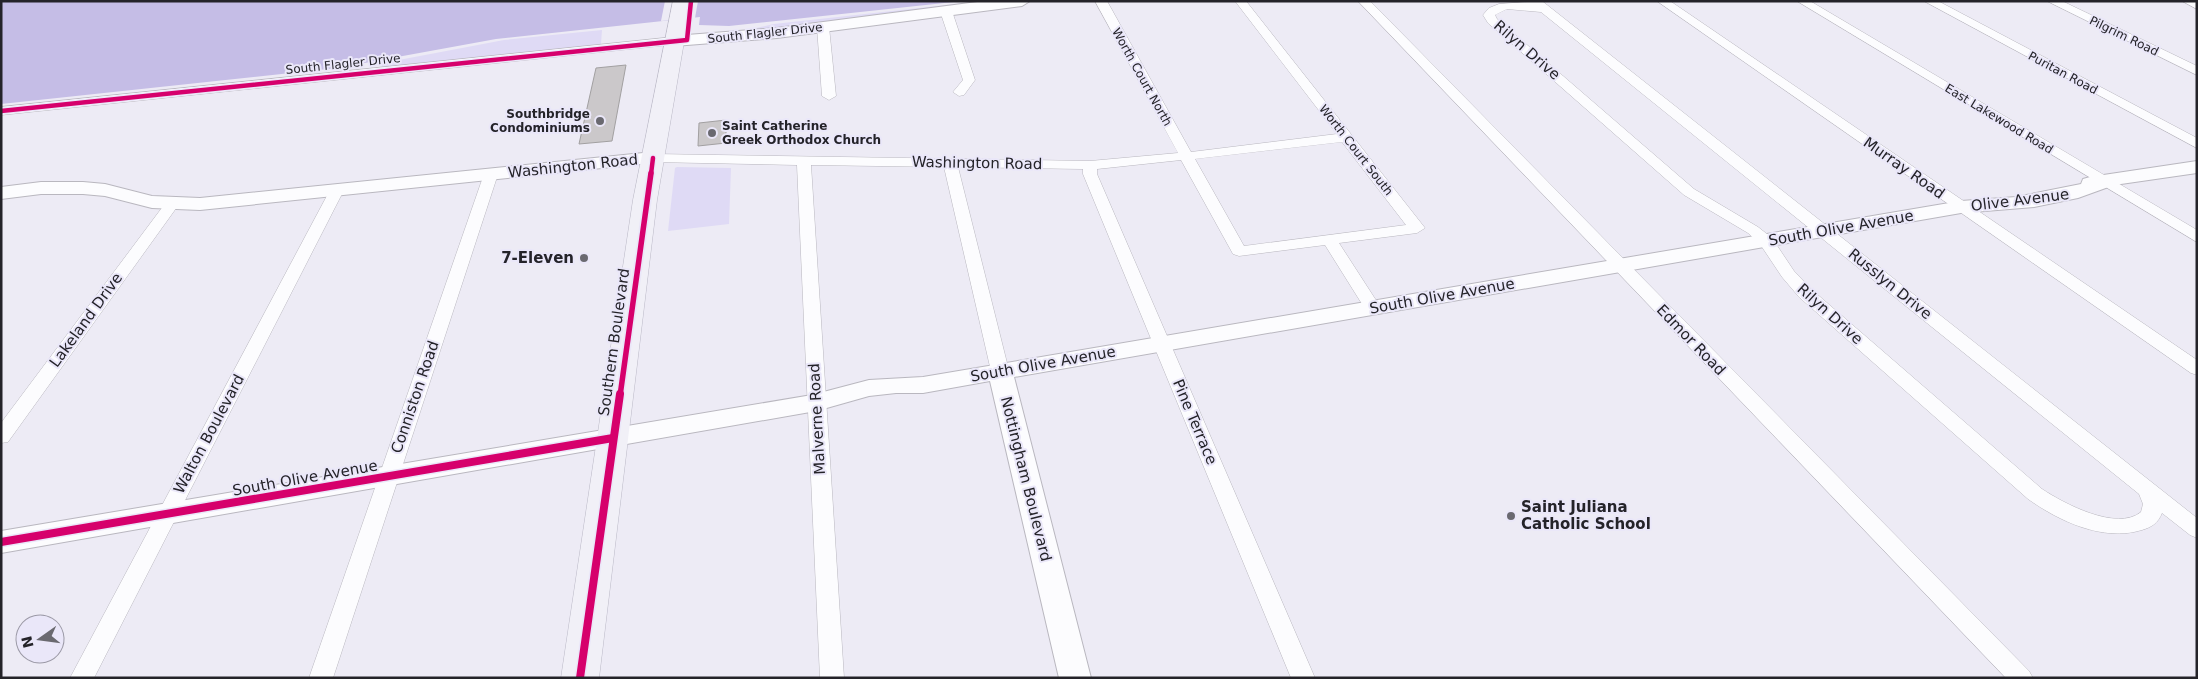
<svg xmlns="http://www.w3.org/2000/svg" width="2198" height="679" font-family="'DejaVu Sans',sans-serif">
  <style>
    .green { fill: #dfdaf5 }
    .water { fill: #c5bde6 }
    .pier { fill: #edebf5 }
    .building { fill: #cbc8ca; stroke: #a2a0a1 }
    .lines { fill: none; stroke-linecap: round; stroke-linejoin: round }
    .street-casing { stroke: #b9b7bf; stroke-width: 1 }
    .secondary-casing { stroke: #b9b7bf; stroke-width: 2 }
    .primary-casing { stroke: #bab8c6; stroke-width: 1 }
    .street { fill: #fcfcfe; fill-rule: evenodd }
    .secondary { fill: #fcfcfe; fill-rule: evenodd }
    .primary { fill: #f1f0f7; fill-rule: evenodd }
    .cycleway-far2-casing { stroke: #eae7f9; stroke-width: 7 }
    .cycleway-far1-casing { stroke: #eae7f9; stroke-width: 9 }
    .cycleway-casing { stroke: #eae7f9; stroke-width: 11 }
    .cycleway-far2 { stroke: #d6006c; stroke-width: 4.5 }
    .cycleway-far1 { stroke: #d6006c; stroke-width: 5.5 }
    .cycleway { stroke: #d6006c; stroke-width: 8 }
    .poi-dot { fill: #6a6970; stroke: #eae7f9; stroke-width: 2 }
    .labels { text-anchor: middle; stroke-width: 4; stroke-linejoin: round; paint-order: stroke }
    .far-street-label { font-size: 12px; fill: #242329; stroke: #eae7f9 }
    .far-poi-label { font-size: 12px; font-weight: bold; fill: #242329; stroke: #eae7f9; text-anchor: end }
    .street-label { font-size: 15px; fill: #242329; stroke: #eae7f9 }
    .poi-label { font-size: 15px; font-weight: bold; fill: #242329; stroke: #eae7f9; text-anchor: end }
  </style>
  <rect width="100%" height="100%" fill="#edebf5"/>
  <!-- green -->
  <g class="green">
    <path d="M 983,1 L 1000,1 L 798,26 L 743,31 L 774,24 Z"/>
    <path d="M 602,30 L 601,44 L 381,68 L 383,63 L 504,40 Z"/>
    <path d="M 677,167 L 731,168 L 729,224 L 668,231 L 675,168 Z"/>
  </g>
  <!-- water -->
  <path class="water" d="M 1,1 L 963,1 L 729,26 L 699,25 L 700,17 L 496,39 L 337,68 L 1,104 Z"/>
  <!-- pier -->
  <path class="pier" d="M 665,1 L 698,1 L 695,18 L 661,21 Z"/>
  <!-- building -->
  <g class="building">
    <path d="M 626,65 L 612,141 L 579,144 L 596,68 Z"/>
    <path d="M 726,120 L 726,143 L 698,146 L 699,123 Z"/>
  </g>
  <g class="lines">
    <!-- street casing -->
    <g class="street-casing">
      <g id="street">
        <path d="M 1095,1 L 1107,1 L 1191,152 L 1337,134 L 1235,1 L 1246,1 L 1425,228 L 1417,233 L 1339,243 L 1381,308 L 1379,312 L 1367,312 L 1325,245 L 1239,256 L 1233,254 L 1181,160 L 1097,169 L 1097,174 L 1315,678 L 1291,678 L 1083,174 L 1083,169 L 958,167 L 1009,371 L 1006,375 L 994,375 L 991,371 L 944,167 L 811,165 L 844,678 L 820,678 L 797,165 L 653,162 L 646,158 L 653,154 L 1090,161 L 1178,153 ZM 1342,142 L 1406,225 L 1244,246 L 1195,159 Z"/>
        <path d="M 1358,1 L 1370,1 L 2029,671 L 2033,678 L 2006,678 Z"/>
        <path d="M 1542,1 L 2197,518 L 2197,538 L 2190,535 L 2162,513 C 2158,523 2152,527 2142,530 C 2103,542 2059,521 2028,499 L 1799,297 L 1782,277 L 1760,244 L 1748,233 L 1684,195 L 1488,23 L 1483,15 L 1489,8 L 1499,4 ZM 1507,9 L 1541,12 L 2139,494 L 2143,504 L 2141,512 C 2117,532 2063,503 2042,489 L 1811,289 L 1794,271 L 1772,238 L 1758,227 L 1694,189 L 1497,19 L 1495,15 Z"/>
        <path d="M 1657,1 L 1670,1 L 2197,360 L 2197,375 L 2191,373 Z"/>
        <path d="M 1797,1 L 1810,1 L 2197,230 L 2197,242 Z"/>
        <path d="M 1924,1 L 1938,1 L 2197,138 L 2197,148 Z"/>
        <path d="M 2047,1 L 2062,1 L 2197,66 L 2197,75 Z"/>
        <path d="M 2182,1 L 2197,1 L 2197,9 Z"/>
        <path d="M 946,8 L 952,11 L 975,80 L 964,95 L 959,96 L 953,92 L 963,80 L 940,11 Z"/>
        <path d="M 823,23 L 829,27 L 836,96 L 829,100 L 822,96 L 817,27 Z"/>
        <path d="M 674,37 L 680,41 L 678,44 L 1,115 L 1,107 Z"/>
        <path d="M 491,170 L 498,174 L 333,678 L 309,678 L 484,174 Z"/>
        <path d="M 337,186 L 344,190 L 94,678 L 70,678 L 330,190 Z"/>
        <path d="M 172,199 L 177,201 L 180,204 L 177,207 L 8,442 L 1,443 L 1,423 L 167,201 Z"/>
      </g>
    </g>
    <!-- secondary casing -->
    <g class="secondary-casing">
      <g id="secondary">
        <path d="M 985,1 L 1030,1 L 1022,6 L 777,38 L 674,46 L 666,41 L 674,36 L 777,28 Z"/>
        <path d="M 653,152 L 660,154 L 663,158 L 660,162 L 200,210 L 152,208 L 105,196 L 83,194 L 41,194 L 1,199 L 1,187 L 41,182 L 83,182 L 105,184 L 152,196 L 200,198 Z"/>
        <path d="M 2197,161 L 2197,173 L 2114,185 L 2078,198 L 2034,207 L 1961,213 L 1014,377 L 1091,678 L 1059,678 L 990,381 L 923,393 L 896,393 L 869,396 L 816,411 L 1,553 L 1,531 L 812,395 L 869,380 L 923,377 L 1961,201 L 2016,197 L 2081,184 L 2083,179 L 2090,177 Z"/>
      </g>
    </g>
    <!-- primary casing -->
    <g class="primary-casing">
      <path id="primary" d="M 673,1 L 691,1 L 657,200 L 599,678 L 561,678 L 633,200 Z"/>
    </g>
    <!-- street -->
    <use href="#street" class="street"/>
    <!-- secondary -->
    <use href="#secondary" class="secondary"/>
    <!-- primary -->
    <use href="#primary" class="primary"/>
    <!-- cycleway-far2 casing -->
    <g class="cycleway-far2-casing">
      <g id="cycleway-far2">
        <path d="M 1,111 L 687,40 L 691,1"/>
        <path d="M 651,174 L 653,158"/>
      </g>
    </g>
    <!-- cycleway-far1 casing -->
    <g class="cycleway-far1-casing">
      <path id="cycleway-far1" d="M 620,396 L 651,173"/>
    </g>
    <!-- cycleway casing -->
    <g class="cycleway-casing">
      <g id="cycleway">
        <path d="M 1,542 L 613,438"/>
        <path d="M 580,678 L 620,394"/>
      </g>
    </g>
    <!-- cycleway-far2 -->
    <use href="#cycleway-far2" class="cycleway-far2"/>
    <!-- cycleway-far1 -->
    <use href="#cycleway-far1" class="cycleway-far1"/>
    <!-- cycleway -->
    <use href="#cycleway" class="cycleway"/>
  </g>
  <!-- markers -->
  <g class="poi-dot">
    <circle cx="600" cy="121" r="5"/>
    <circle cx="712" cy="133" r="5"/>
    <circle cx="584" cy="258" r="5"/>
    <circle cx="1511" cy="516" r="5"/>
  </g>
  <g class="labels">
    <!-- far-street labels -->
    <g class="far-street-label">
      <text transform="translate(765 33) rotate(-6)" y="4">South Flagler Drive</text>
      <text transform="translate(2124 36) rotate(26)" y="4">Pilgrim Road</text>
      <text transform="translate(343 64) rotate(-6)" y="4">South Flagler Drive</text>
      <text transform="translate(2063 73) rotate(28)" y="4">Puritan Road</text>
      <text transform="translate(1142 77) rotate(61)" y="4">Worth Court North</text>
      <text transform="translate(1999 119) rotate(31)" y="4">East Lakewood Road</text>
      <text transform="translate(1356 150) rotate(52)" y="4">Worth Court South</text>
    </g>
    <!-- far-poi labels -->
    <g class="far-poi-label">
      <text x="590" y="118">Southbridge<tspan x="590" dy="14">Condominiums</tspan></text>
      <text x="722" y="130" text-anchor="start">Saint Catherine<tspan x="722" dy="14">Greek Orthodox Church</tspan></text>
    </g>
    <!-- street labels -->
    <g class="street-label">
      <text transform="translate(1527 50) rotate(41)" y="5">Rilyn Drive</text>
      <text transform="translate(977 163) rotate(1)" y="5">Washington Road</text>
      <text transform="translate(573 166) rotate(-6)" y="5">Washington Road</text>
      <text transform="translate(1904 168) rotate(35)" y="5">Murray Road</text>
      <text transform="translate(2020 200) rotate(-7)" y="5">Olive Avenue</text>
      <text transform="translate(1841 228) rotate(-10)" y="5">South Olive Avenue</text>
      <text transform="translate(1890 284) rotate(39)" y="5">Russlyn Drive</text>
      <text transform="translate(1442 296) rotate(-10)" y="5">South Olive Avenue</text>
      <text transform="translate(1830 314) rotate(42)" y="5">Rilyn Drive</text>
      <text transform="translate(86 320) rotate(-54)" y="5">Lakeland Drive</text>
      <text transform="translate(1691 340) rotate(46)" y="5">Edmor Road</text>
      <text transform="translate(614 342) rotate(-82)" y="5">Southern Boulevard</text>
      <text transform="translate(1043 364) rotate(-10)" y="5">South Olive Avenue</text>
      <text transform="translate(415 397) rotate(-71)" y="5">Conniston Road</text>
      <text transform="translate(817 419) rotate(-93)" y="5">Malverne Road</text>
      <text transform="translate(1195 422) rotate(67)" y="5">Pine Terrace</text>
      <text transform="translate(209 434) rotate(-62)" y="5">Walton Boulevard</text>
      <text transform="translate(305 478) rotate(-10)" y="5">South Olive Avenue</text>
      <text transform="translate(1026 479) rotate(76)" y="5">Nottingham Boulevard</text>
    </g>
    <!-- poi labels -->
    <g class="poi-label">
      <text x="574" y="263">7-Eleven</text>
      <text x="1521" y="512" text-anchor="start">Saint Juliana<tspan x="1521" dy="17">Catholic School</tspan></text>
    </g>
  </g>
  <!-- border -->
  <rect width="2198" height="679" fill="none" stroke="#242329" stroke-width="5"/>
  <!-- north arrow -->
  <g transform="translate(40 639) rotate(256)"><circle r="24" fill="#eae7f9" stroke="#9b99a6"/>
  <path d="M0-4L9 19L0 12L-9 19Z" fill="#6a6970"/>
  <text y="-8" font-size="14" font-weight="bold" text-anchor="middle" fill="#242329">N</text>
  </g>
</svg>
